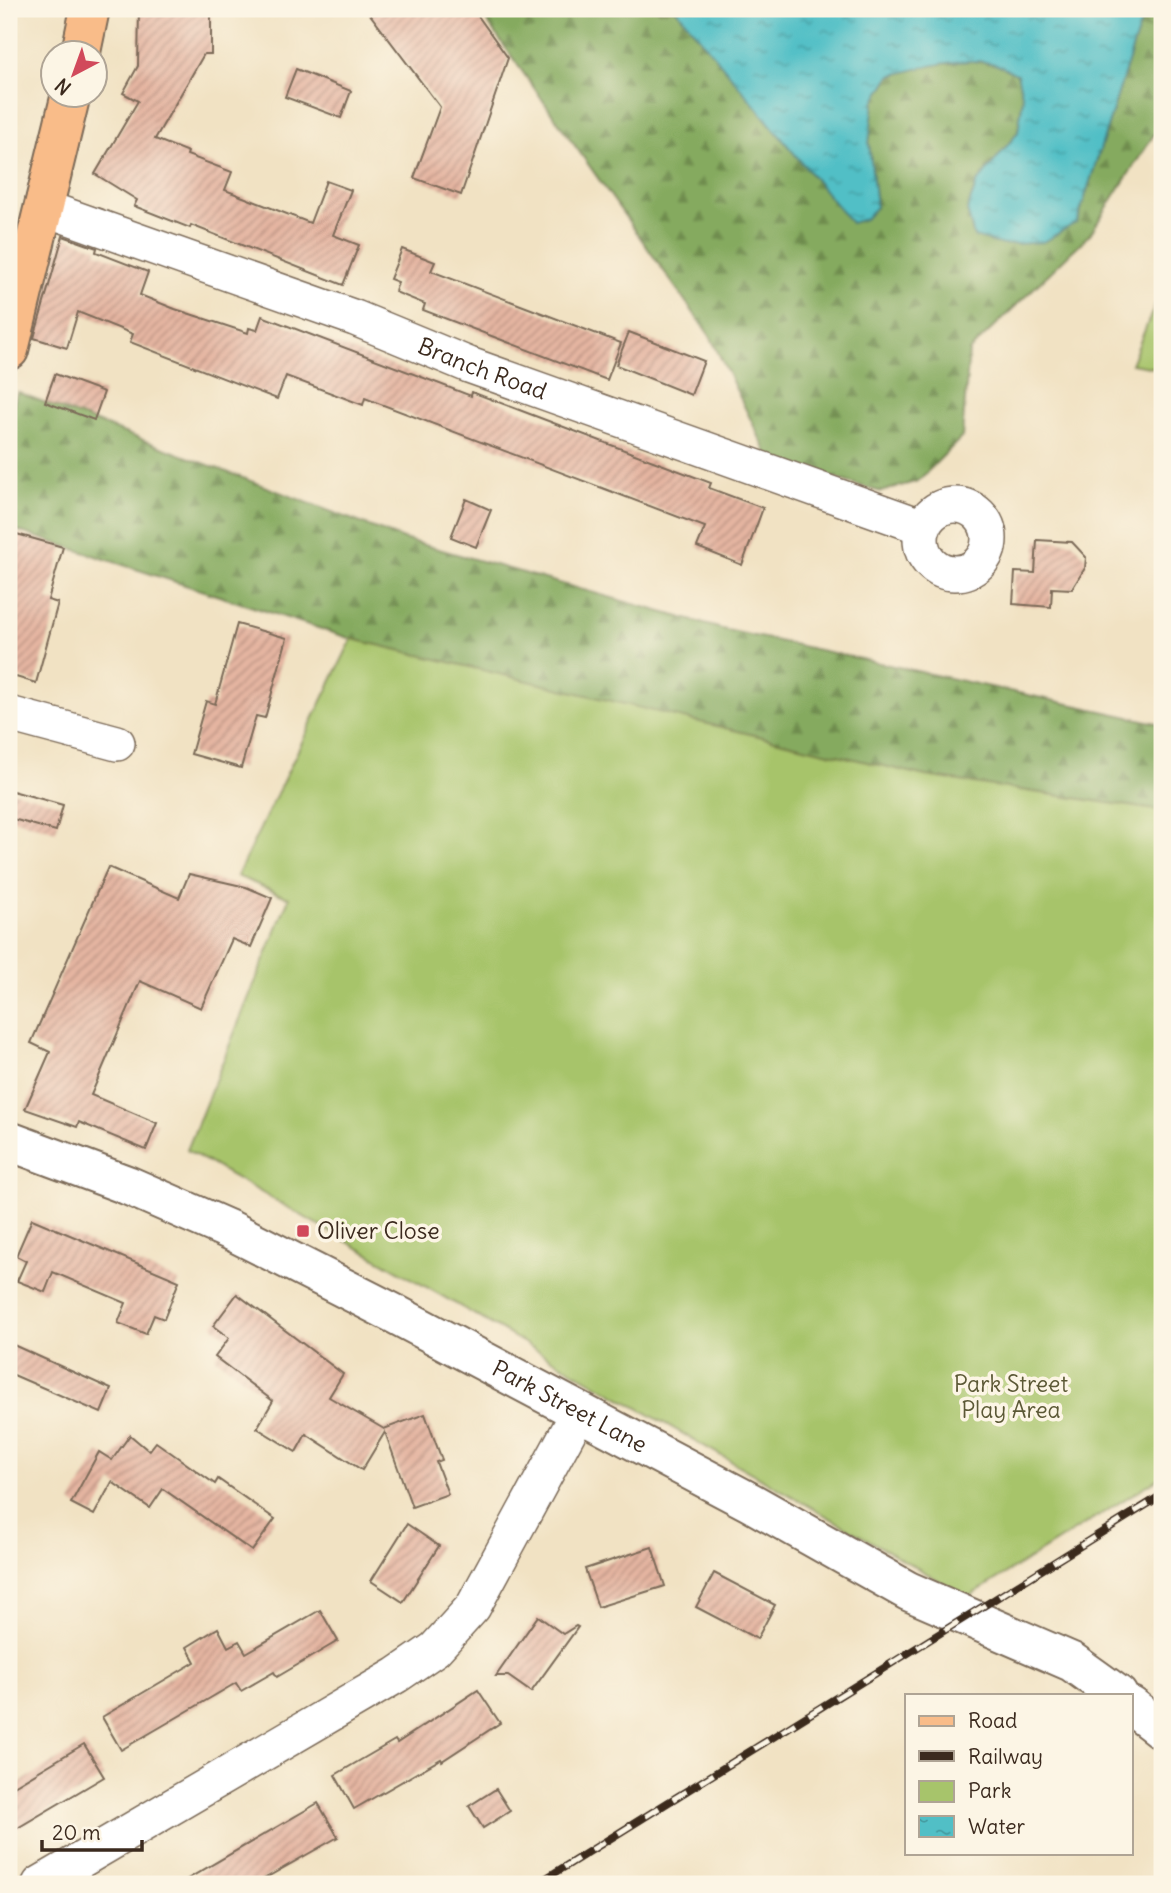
<svg xmlns="http://www.w3.org/2000/svg" width="1171" height="1893" font-family="Delius,sans-serif">
  <style>
    .forest { fill: url(#forest-firs); stroke: #606a3e; stroke-width: 2 }
    .green { fill: #a7c46b; stroke: #717744; stroke-width: 2 }
    .water { fill: url(#water-ripples); stroke: #467472; stroke-width: 2 }
    .building { fill: url(#building-hatch) }
    .lines { fill: none; stroke-linecap: round; stroke-linejoin: round }
    .minor-casing { stroke: #7b6a58; stroke-width: 38 }
    .tertiary-casing { stroke: #7b6a58; stroke-width: 42 }
    .primary-casing { stroke: #7b6a58; stroke-width: 42 }
    .minor { stroke: #fff; stroke-width: 35 }
    .tertiary { stroke: #fff; stroke-width: 38 }
    .primary { stroke: #f9bc89; stroke-width: 38 }
    .rail-casing { stroke: #3b2a1e; stroke-width: 8 }
    .rail { stroke: #fcf5e5; stroke-width: 5; stroke-dasharray: 16; stroke-linecap: butt }
    .poi-dot { fill: #d1495b; stroke: #fcf5e5; stroke-width: 2.5 }
    .labels { text-anchor: middle; stroke-width: 7; stroke-linejoin: round; paint-order: stroke }
    .street-label { font-size: 23px; fill: #3b2a1e; stroke: #fcf5e5 }
    .poi-label { font-size: 23px; fill: #3b2a1e; stroke: #fcf5e5; text-anchor: start }
    .park-label { font-size: 23px; fill: #5b5835; stroke: #fcf5e5 }
  </style>
  <defs>
    <pattern id="forest-firs" width="22" height="20" patternUnits="userSpaceOnUse" patternTransform="scale(1.75)"><rect width="22" height="20" fill="#85aa5f"/><path d="M5 1l3.5 6h-7zM16 11l3.5 6h-7z" fill="#6e8b4e"/></pattern>
    <pattern id="water-ripples" width="26" height="14" patternUnits="userSpaceOnUse" patternTransform="scale(1.75)"><rect width="26" height="14" fill="#51bfc6"/><path d="M2 4q2-2 4 0t4 0M15 11q2-2 4 0t4 0" fill="none" stroke="#449ba0"/></pattern>
    <pattern id="building-hatch" width="6" height="6" patternUnits="userSpaceOnUse" patternTransform="scale(1.75)"><rect width="6" height="6" fill="#e5b5a1"/><path d="M-1 1l2-2M0 6l6-6M5 7l2-2" fill="none" stroke="#bb9383"/></pattern>
  </defs>
  <rect width="100%" height="100%" fill="#fcf5e5"/>
  <filter id="ink" filterUnits="userSpaceOnUse"><feTurbulence type="fractalNoise" baseFrequency=".0143" numOctaves="2"/><feDisplacementMap in="SourceGraphic" scale="14" xChannelSelector="R" yChannelSelector="G"/><feConvolveMatrix kernelMatrix="1 2 1 2 8 2 1 2 1" color-interpolation-filters="sRGB"/></filter>
  <filter id="wash" filterUnits="userSpaceOnUse"><feTurbulence type="fractalNoise" baseFrequency=".00686" numOctaves="4" result="noise"/><feDisplacementMap in="SourceGraphic" scale="28" xChannelSelector="R" yChannelSelector="G"/><feGaussianBlur stdDeviation="1.57" result="paint"/><feColorMatrix in="noise" values="0 0 0 0 0 0 0 0 0 0 0 0 0 0 0 0 0 1.4 0 .05"/><feComposite in="paint" operator="in"/></filter>
  <g filter="url(#wash)">
    <rect width="100%" height="100%" fill="#f1e2c3"/>
    <!-- forest -->
    <g class="forest">
      <path d="M 478,9 L 676,9 L 706,46 L 876,207 L 869,143 L 874,102 L 890,76 C 918,68 963,56 991,63 C 1000,65 1009,71 1017,74 L 1023,98 L 1018,132 L 977,183 L 967,210 L 974,237 L 1077,222 L 1145,9 L 1162,9 L 1162,147 L 1155,133 L 1090,234 L 969,351 L 962,437 L 918,481 L 881,492 L 770,459 L 710,336 Z"/>
      <path d="M 17,392 L 403,539 L 722,629 L 1162,724 L 1162,811 L 925,776 L 352,639 L 9,528 L 9,425 Z"/>
    </g>
    <!-- green -->
    <g class="green">
      <path d="M 1162,288 L 1162,369 L 1131,364 Z"/>
      <path d="M 352,639 L 925,776 L 1162,811 L 1162,1476 L 968,1597 L 187,1150 L 289,898 L 237,876 Z"/>
    </g>
    <!-- water -->
    <path class="water" d="M 676,9 L 1145,9 L 1077,222 L 1043,242 L 1003,245 L 974,237 L 967,210 L 977,183 L 1018,132 L 1023,98 L 1017,74 C 1009,71 1000,65 991,63 C 963,56 918,68 890,76 L 874,102 L 869,143 L 876,207 L 865,219 L 851,223 Z"/>
    <g id="blocks">
      <!-- building -->
      <g class="building">
        <path d="M 139,9 L 211,9 L 211,54 L 204,54 L 155,139 L 188,152 L 187,155 L 232,172 L 225,190 L 310,223 L 326,181 L 351,190 L 333,235 L 359,245 L 343,285 L 191,225 L 190,228 L 134,206 L 137,200 L 95,174 L 138,101 L 123,93 L 138,66 Z"/>
        <path d="M 366,9 L 473,9 L 508,58 L 461,195 L 414,178 L 440,107 Z"/>
        <path d="M 296,69 L 351,91 L 341,118 L 285,97 Z"/>
        <path d="M 63,236 L 97,248 L 96,252 L 148,272 L 140,295 L 175,309 L 248,333 L 249,328 L 257,330 L 262,316 L 471,396 L 472,392 L 711,483 L 709,488 L 763,508 L 742,565 L 697,547 L 705,527 L 365,398 L 363,405 L 286,376 L 277,399 L 130,342 L 133,334 L 78,312 L 67,348 L 34,338 Z"/>
        <path d="M 402,249 L 435,262 L 431,271 L 621,343 L 607,380 L 423,310 L 425,304 L 395,292 L 398,282 L 390,279 Z"/>
        <path d="M 629,332 L 704,361 L 691,395 L 616,365 Z"/>
        <path d="M 55,374 L 104,392 L 94,420 L 45,402 Z"/>
        <path d="M 466,499 L 491,510 L 476,547 L 451,537 Z"/>
        <path d="M 13,533 L 63,547 L 48,600 L 58,603 L 36,683 L 9,675 L 9,550 Z"/>
        <path d="M 1037,540 L 1072,542 L 1086,557 L 1085,568 L 1072,589 L 1052,588 L 1051,607 L 1013,604 L 1015,572 L 1035,573 Z"/>
        <path d="M 237,624 L 287,638 L 265,718 L 256,716 L 241,768 L 191,754 L 206,701 L 215,704 Z"/>
        <path d="M 9,790 L 63,805 L 56,831 L 9,818 Z"/>
        <path d="M 108,867 L 179,898 L 189,874 L 246,887 L 272,898 L 251,947 L 232,939 L 201,1008 L 140,981 L 91,1095 L 157,1123 L 146,1150 L 79,1122 L 77,1127 L 25,1109 L 50,1052 L 31,1043 Z"/>
        <path d="M 32,1219 L 179,1281 L 164,1319 L 154,1315 L 146,1334 L 118,1323 L 126,1303 L 53,1272 L 45,1292 L 17,1281 L 26,1261 L 16,1256 Z"/>
        <path d="M 237,1294 L 343,1374 L 329,1397 L 384,1429 L 425,1414 L 442,1460 L 436,1462 L 448,1494 L 412,1507 L 385,1432 L 362,1470 L 306,1434 L 296,1452 L 257,1428 L 273,1401 L 215,1357 L 229,1338 L 213,1326 Z"/>
        <path d="M 9,1343 L 111,1389 L 101,1413 L 9,1373 Z"/>
        <path d="M 130,1435 L 149,1451 L 156,1442 L 215,1484 L 218,1479 L 275,1519 L 252,1551 L 163,1489 L 150,1508 L 112,1482 L 94,1515 L 71,1503 L 99,1452 L 112,1460 Z"/>
        <path d="M 407,1524 L 439,1546 L 403,1602 L 371,1581 Z"/>
        <path d="M 652,1547 L 665,1586 L 598,1607 L 585,1569 Z"/>
        <path d="M 714,1573 L 775,1605 L 757,1639 L 696,1607 Z"/>
        <path d="M 320,1610 L 338,1641 L 277,1677 L 274,1672 L 241,1691 L 236,1683 L 121,1750 L 102,1717 L 195,1662 L 187,1647 L 218,1628 L 228,1647 L 239,1641 L 246,1653 Z"/>
        <path d="M 538,1616 L 563,1634 L 576,1626 L 578,1627 L 531,1692 L 508,1676 L 496,1676 Z"/>
        <path d="M 478,1690 L 500,1723 L 442,1761 L 441,1759 L 354,1809 L 335,1775 L 395,1740 L 397,1743 Z"/>
        <path d="M 84,1744 L 104,1777 L 9,1833 L 9,1789 Z"/>
        <path d="M 496,1789 L 510,1811 L 483,1828 L 469,1806 Z"/>
        <path d="M 318,1803 L 338,1837 L 255,1884 L 179,1884 Z"/>
      </g>
    </g>
  </g>
  <g filter="url(#ink)">
    <use href="#blocks" fill-opacity="0" stroke="#7b6a58" stroke-width="2"/>
    <g class="lines">
      <!-- minor casing -->
      <g class="minor-casing">
        <g id="minor">
          <path id="s1" d="M 44,208 L 355,318 L 469,365 L 923,527"/>
          <circle cx="955" cy="539" r="34"/>
          <path d="M 9,714 L 117,743"/>
          <path d="M 40,1884 L 397,1675 L 435,1649 L 473,1607 L 579,1412"/>
        </g>
      </g>
      <!-- tertiary casing -->
      <g class="tertiary-casing">
        <g id="tertiary">
          <path id="s2" d="M 9,1141 L 127,1185 L 232,1231 L 393,1313 L 750,1502 L 908,1591 L 1072,1662 L 1118,1695"/>
          <path d="M 1131,1706 L 1162,1730"/>
        </g>
      </g>
      <!-- primary casing -->
      <g class="primary-casing">
        <g id="primary">
          <path d="M 81,52 L 90,9"/>
          <path d="M 9,350 L 71,94"/>
        </g>
      </g>
      <!-- minor -->
      <use href="#minor" class="minor"/>
      <!-- tertiary -->
      <use href="#tertiary" class="tertiary"/>
      <!-- primary -->
      <use href="#primary" class="primary"/>
      <!-- rail casing -->
      <g class="rail-casing">
        <path id="rail" d="M 537,1884 L 1162,1495"/>
      </g>
      <!-- rail -->
      <use href="#rail" class="rail"/>
    </g>
  </g>
  <!-- markers -->
  <rect class="poi-dot" x="296" y="1224" width="14" height="14" rx="3.5"/>
  <g class="labels">
    <!-- street labels -->
    <g class="street-label">
      <text dy="8" stroke="none"><textPath href="#s1" startOffset="467">Branch Road</textPath></text>
      <text dy="8" stroke="none"><textPath href="#s2" startOffset="621">Park Street Lane</textPath></text>
    </g>
    <!-- poi labels -->
    <g class="poi-label">
      <text x="317" y="1239">Oliver Close</text>
    </g>
    <!-- park labels -->
    <g class="park-label">
      <text x="1011" y="1392">Park Street<tspan x="1011" dy="26">Play Area</tspan></text>
    </g>
  </g>
  <!-- margin -->
  <rect width="1171" height="1893" fill="none" stroke="#fcf5e5" stroke-width="35"/>
  <!-- legend -->
  <rect x="905" y="1694" width="228" height="161" fill="#fcf5e5" stroke="#afa495" stroke-width="2"/>
  <rect x="919" y="1716" width="35" height="10" fill="#f9bc89" stroke="#afa495" stroke-width="2"/>
  <text x="968" y="1728" font-size="21" fill="#3b2a1e">Road</text>
  <rect x="919" y="1751" width="35" height="10" fill="#3b2a1e" stroke="#afa495" stroke-width="2"/>
  <text x="968" y="1764" font-size="21" fill="#3b2a1e">Railway</text>
  <rect x="919" y="1781" width="35" height="21" fill="#a7c46b" stroke="#afa495" stroke-width="2"/>
  <text x="968" y="1798" font-size="21" fill="#3b2a1e">Park</text>
  <rect x="919" y="1816" width="35" height="21" fill="url(#water-ripples)" stroke="#afa495" stroke-width="2"/>
  <text x="968" y="1834" font-size="21" fill="#3b2a1e">Water</text>
  <!-- north arrow -->
  <g transform="translate(74 74) rotate(221)"><circle r="33" fill="#fcf5e5" stroke="#afa495" stroke-width="2"/>
  <path d="M0-5L12 26L0 18L-12 26Z" fill="#d1495b"/>
  <text y="-10" font-size="19" font-weight="bold" text-anchor="middle" fill="#3b2a1e">N</text>
  </g>
  <!-- scale -->
  <path d="M42 1840v10h100v-10" fill="none" stroke="#3b2a1e" stroke-width="3.5"/>
  <text x="52" y="1840" font-size="21" fill="#3b2a1e" stroke="#fcf5e5" stroke-width="5" paint-order="stroke">20 m</text>
</svg>
